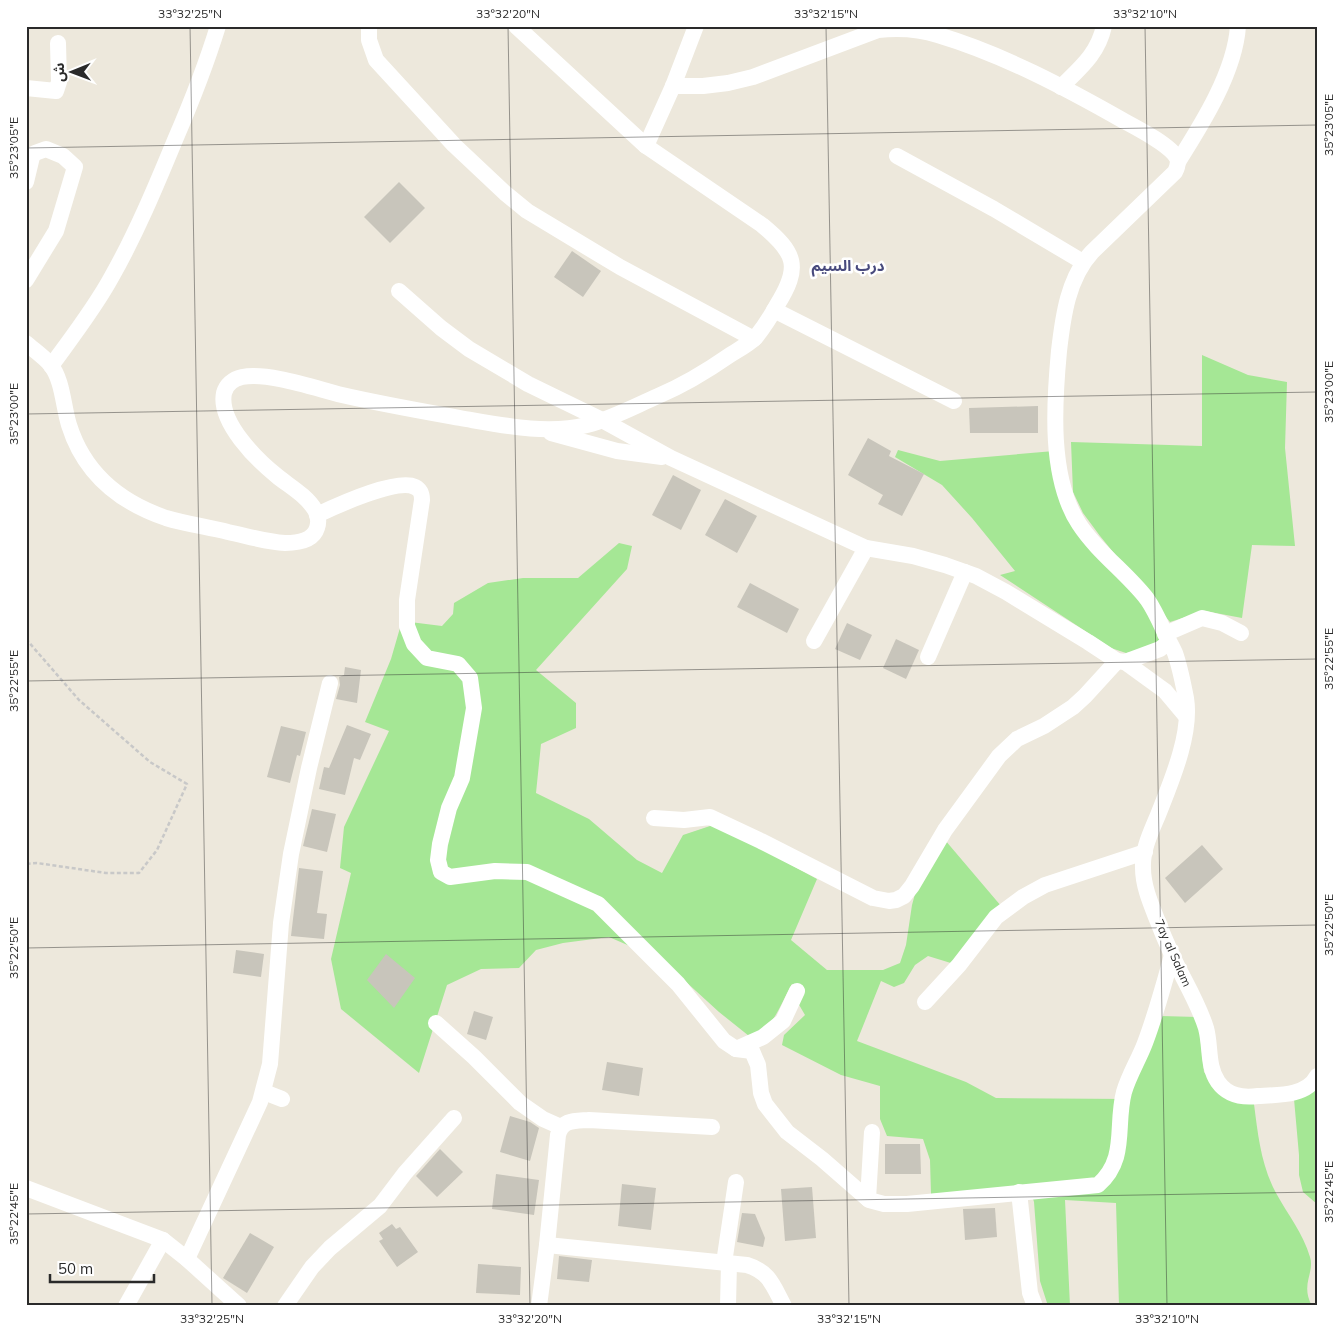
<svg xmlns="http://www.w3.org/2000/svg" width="1343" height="1332" font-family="Mulish,'Noto Sans Arabic',sans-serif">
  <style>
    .green { fill: #a5e795 }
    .building { fill: #c8c5bb }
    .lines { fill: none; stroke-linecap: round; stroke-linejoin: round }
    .path { stroke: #c8c8c8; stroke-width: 2.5; stroke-dasharray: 4 2.5; stroke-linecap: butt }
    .minor { stroke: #fff; stroke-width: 16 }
    .ticks { fill: none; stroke: #2a2a2a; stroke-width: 1; stroke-opacity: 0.45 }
    .labels { text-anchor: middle; stroke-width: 5; stroke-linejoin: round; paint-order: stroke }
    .street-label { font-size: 12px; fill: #2a2a2a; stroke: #fff }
    .quarter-label { font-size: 15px; font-weight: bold; fill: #484a7d; stroke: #fff }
    .neatline { fill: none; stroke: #2a2a2a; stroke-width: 2 }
    .ticks-label { font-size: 12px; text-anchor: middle; fill: #2a2a2a }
  </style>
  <rect width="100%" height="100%" fill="#ede8dc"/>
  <!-- green -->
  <g class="green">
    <path d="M 1202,355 L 1248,375 L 1287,382 L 1285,448 L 1295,546 L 1252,545 L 1242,618 L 1205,611 L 1170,622 L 1100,536 L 1083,513 L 1073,492 L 1071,442 L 1202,446 Z"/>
    <path d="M 898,450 L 940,461 L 1054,451 L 1072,518 L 1148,606 L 1162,640 L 1154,648 L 1126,653 L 1111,648 L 1000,575 L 1015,571 L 972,518 L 942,485 L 895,457 Z"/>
    <path d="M 619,543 L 632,546 L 627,569 L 536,670 L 576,703 L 576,728 L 541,744 L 536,793 L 589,819 L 637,860 L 662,873 L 683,835 L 716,824 L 817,879 L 791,940 L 827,970 L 883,970 L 900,963 L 906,945 L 912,905 L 918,883 L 945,840 L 1007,913 L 954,964 L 928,956 L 915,965 L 904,983 L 894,987 L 881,981 L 857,1041 L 966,1082 L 996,1098 L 1128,1099 L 1161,1016 L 1198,1017 L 1204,1072 L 1223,1096 L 1317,1087 L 1317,1204 L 1303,1192 L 1299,1175 L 1299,1155 L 1294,1099 L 1254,1104 C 1258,1135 1261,1165 1276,1193 C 1288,1215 1303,1233 1310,1257 C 1315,1273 1300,1284 1312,1306 L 1119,1306 L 1116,1203 L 1065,1200 L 1070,1306 L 1048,1306 L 1040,1281 L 1034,1202 L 1029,1186 L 931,1194 L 930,1160 L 923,1139 L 887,1136 L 880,1119 L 880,1086 L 841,1075 L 782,1045 L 784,1035 L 805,1015 L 798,1003 L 805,989 L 792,984 C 780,1004 774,1031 749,1036 L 719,1012 L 662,960 L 609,937 L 563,943 L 536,950 L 519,968 L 481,969 L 447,985 L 419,1073 L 341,1009 L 331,959 L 351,873 L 340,868 L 344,827 L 389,731 L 365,722 L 391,659 L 402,621 L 442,626 L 453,614 L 454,603 L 488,583 L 523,578 L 578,578 Z"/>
  </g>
  <!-- building -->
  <g class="building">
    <path d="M 399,182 L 425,208 L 390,243 L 364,217 Z"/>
    <path d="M 572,251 L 601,271 L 583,297 L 554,277 Z"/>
    <path d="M 1038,406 L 1038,433 L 970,433 L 969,408 Z"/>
    <path d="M 868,438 L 891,451 L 889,456 L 924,474 L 902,516 L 878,504 L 883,495 L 848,475 Z"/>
    <path d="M 673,475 L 701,490 L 681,530 L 652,515 Z"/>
    <path d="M 725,499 L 757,516 L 737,553 L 705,535 Z"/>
    <path d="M 750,583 L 799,609 L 787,633 L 737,607 Z"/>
    <path d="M 847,623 L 872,635 L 860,660 L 835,649 Z"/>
    <path d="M 896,639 L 919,650 L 906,679 L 883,668 Z"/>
    <path d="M 345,667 L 361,670 L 357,703 L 336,699 L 340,685 L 339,677 L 344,675 Z"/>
    <path d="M 347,725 L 371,734 L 360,760 L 354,758 L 345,795 L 319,789 L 324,767 L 329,768 Z"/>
    <path d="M 281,726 L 306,732 L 300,756 L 297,755 L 290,783 L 267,777 Z"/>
    <path d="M 312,809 L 336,814 L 327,852 L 303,846 Z"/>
    <path d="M 1202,845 L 1223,869 L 1185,903 L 1165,878 Z"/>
    <path d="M 299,868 L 323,871 L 317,913 L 327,914 L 324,939 L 291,936 Z"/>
    <path d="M 236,950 L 264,954 L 261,977 L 233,973 Z"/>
    <path d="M 386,954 L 415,978 L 394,1008 L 367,980 Z"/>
    <path d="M 474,1011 L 493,1017 L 486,1040 L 467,1034 Z"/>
    <path d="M 607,1062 L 643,1068 L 639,1096 L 602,1090 Z"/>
    <path d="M 510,1116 L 530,1122 L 539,1128 L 530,1161 L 500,1152 Z"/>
    <path d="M 885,1144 L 920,1144 L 921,1174 L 885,1174 Z"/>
    <path d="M 440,1149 L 463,1172 L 437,1197 L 416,1176 Z"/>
    <path d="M 496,1174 L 539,1180 L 534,1215 L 492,1209 Z"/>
    <path d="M 622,1184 L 656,1188 L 651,1230 L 618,1226 Z"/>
    <path d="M 812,1187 L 816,1238 L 785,1241 L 781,1189 Z"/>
    <path d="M 995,1208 L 997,1237 L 965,1240 L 963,1209 Z"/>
    <path d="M 742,1213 L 755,1214 L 765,1238 L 763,1247 L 737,1242 Z"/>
    <path d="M 392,1224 L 396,1229 L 400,1227 L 418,1252 L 397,1267 L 379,1241 L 383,1239 L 379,1233 Z"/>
    <path d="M 250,1233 L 274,1247 L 247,1293 L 223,1278 Z"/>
    <path d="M 559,1256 L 592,1260 L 589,1282 L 557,1279 Z"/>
    <path d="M 478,1264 L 521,1267 L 520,1295 L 476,1293 Z"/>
  </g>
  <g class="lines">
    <!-- path -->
    <path class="path" d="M 26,639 L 79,700 L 150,762 L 187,784 L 157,850 L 139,873 L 106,873 L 37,863 L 26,864"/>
    <!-- minor -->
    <g class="minor">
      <path d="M 369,26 L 369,40 L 376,60 L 454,145 L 505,193 L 527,211 L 620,267 L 754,339"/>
      <path d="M 516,26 L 646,146"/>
      <path d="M 673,86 L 703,86 L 728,83 L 753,77 L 878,30 C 898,28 919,29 938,35 C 1002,54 1066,88 1124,121 C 1137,128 1170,145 1177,158 C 1179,163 1177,168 1175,172 L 1092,252 C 1068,278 1063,316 1059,351 C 1054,404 1049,478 1079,524 C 1098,553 1127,573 1147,599 C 1154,609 1159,620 1164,631 C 1167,638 1172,646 1175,653 C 1180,667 1183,683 1186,698 C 1192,734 1171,782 1158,815 C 1151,832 1142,850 1143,868 C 1143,885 1150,902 1156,917 C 1161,930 1166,942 1172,955 C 1183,979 1198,1002 1206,1028 C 1211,1046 1207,1066 1218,1082 C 1228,1096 1242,1098 1258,1096 C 1278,1095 1307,1096 1317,1076"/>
      <path d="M 1061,87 C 1080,68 1098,54 1104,26"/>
      <path d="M 26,88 L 56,91 L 59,82 L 58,43"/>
      <path d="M 897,156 L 994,209 L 1083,262"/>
      <path d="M 1178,162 C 1202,124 1235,72 1238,26"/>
      <path d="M 26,182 L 32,157 L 35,153 L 46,149 L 63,156 L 75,167 L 56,231 L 26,280"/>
      <path d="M 399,291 L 441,328 L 469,349 L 528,384 L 602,420 L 671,458 L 866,548 L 913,556 L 945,565 L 976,576 L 1006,592 L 1088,642 L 1117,661 L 1125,662 L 1160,649 L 1169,642"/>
      <path d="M 774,310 L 954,401"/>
      <path d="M 26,343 C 34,350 44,357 50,364 C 63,380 63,406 69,425 C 84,473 119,502 166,518 C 186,524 208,527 228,532 C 247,536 266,542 285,543 C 297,543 313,541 317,528 C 319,522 318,515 315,510 C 306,495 289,486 277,476 C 257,460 218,422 224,393 C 226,385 233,379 242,377 C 269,372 314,388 342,395 C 381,404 421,411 460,418 C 501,425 546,435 587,425 C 611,419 635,406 658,396 C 684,385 707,371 730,355 C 738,350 749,344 756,337 C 764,327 771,316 777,305 C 801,267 796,253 762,225 L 646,146 L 673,86 L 696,26"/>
      <path d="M 51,366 C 72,337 94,309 111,278 C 136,234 156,186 175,140 C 191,103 206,65 218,26"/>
      <path d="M 551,433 L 617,451 L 662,457"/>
      <path d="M 317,515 C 336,506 397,478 415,487 C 421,490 422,494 422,500 L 407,600 L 407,626 L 414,644 L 427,658 L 458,664 L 470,678 L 474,708 L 462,778 L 449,808 L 440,844 L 438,860 L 441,872 L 450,877 L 495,871 L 527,872 L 598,904 L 678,984 L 724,1041 L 736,1049 L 752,1051 L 758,1065 L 761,1093 L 765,1104 L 787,1132 L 822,1159 L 869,1200 L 884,1204 L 907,1204 L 1098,1185 C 1128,1159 1115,1126 1124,1092 C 1129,1075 1139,1059 1145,1043 C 1156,1014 1164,984 1172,955"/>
      <path d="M 1165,634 L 1202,618 L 1222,623 L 1241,633"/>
      <path d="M 814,641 L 866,548"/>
      <path d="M 928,657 L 965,572"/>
      <path d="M 1125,662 L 1165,691 L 1186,716"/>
      <path d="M 654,818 L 684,820 L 710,817 L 761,841 L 873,898 L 889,901 L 896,900 L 904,896 L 912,886 L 945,830 L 999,756 L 1017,739 L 1044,726 L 1073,707 L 1085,696 L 1117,661"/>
      <path d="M 925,1002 L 959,965 L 996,917 L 1023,897 L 1045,885 L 1145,852"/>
      <path d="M 436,1023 L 474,1057 L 520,1103 L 543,1119 L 561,1127"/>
      <path d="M 736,1049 L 763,1037 L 783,1021 L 797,991"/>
      <path d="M 264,1092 L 282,1099"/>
      <path d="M 26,1188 L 163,1240 L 187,1259 L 239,1306"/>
      <path d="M 1019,1192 L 1030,1293 L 1035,1306"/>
      <path d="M 868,1199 L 872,1132"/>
      <path d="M 547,1245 L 747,1265 C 770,1272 773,1286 784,1306"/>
      <path d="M 187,1259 L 260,1102 L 270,1064 L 281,923 L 291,854 L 309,768 L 330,683"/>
      <path d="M 724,1263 L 736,1182"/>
      <path d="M 126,1306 L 163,1240"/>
      <path d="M 285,1306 L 312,1267 L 330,1248 L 380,1206 L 405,1173 L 454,1118"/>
      <path d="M 539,1306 L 547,1245 L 558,1135 C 562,1119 576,1121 589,1120 L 712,1127"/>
      <path d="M 728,1306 L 729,1263"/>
    </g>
  </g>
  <!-- ticks -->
  <path class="ticks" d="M 190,26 L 212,1306M 508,26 L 530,1306M 826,26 L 849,1306M 1145,26 L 1167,1306M 26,148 L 1317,125M 26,414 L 1317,392M 26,681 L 1317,659M 26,948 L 1317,925M 26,1214 L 1317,1192"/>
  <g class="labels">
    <!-- street labels -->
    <g class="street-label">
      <text transform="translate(1173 953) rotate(66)" y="4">7ay al Salam</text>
    </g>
    <!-- quarter labels -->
    <g class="quarter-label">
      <text x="848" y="271">درب السيم</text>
    </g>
  </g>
  <!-- border -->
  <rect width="1343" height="1332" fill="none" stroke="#ffffff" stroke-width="55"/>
  <!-- north arrow -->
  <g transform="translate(72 72) rotate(269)" stroke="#ffffff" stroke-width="4" paint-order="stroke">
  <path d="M0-4L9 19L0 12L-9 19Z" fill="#2a2a2a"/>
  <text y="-8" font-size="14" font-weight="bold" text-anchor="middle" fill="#2a2a2a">ش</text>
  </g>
  <!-- scale -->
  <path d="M50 1274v8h104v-8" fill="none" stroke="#2a2a2a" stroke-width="2.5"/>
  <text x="58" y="1274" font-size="15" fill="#2a2a2a" stroke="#ffffff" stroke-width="4" paint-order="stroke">50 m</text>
  <rect x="28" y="28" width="1288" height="1276" class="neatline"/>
  <g class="ticks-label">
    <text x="190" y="18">33°32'25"N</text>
    <text x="508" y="18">33°32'20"N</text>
    <text x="826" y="18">33°32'15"N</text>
    <text x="1145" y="18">33°32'10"N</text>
    <text transform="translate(1329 125) rotate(-90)" y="4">35°23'05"E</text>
    <text transform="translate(14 148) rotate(-90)" y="4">35°23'05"E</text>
    <text transform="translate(1329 392) rotate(-90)" y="4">35°23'00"E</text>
    <text transform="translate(14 414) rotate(-90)" y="4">35°23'00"E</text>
    <text transform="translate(1329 659) rotate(-90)" y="4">35°22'55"E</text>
    <text transform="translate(14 681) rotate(-90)" y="4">35°22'55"E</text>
    <text transform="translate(1329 925) rotate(-90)" y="4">35°22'50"E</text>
    <text transform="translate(14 948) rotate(-90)" y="4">35°22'50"E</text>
    <text transform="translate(1329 1192) rotate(-90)" y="4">35°22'45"E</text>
    <text transform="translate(14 1214) rotate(-90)" y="4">35°22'45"E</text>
    <text x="212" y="1323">33°32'25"N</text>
    <text x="530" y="1323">33°32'20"N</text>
    <text x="849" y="1323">33°32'15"N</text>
    <text x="1167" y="1323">33°32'10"N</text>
  </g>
</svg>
